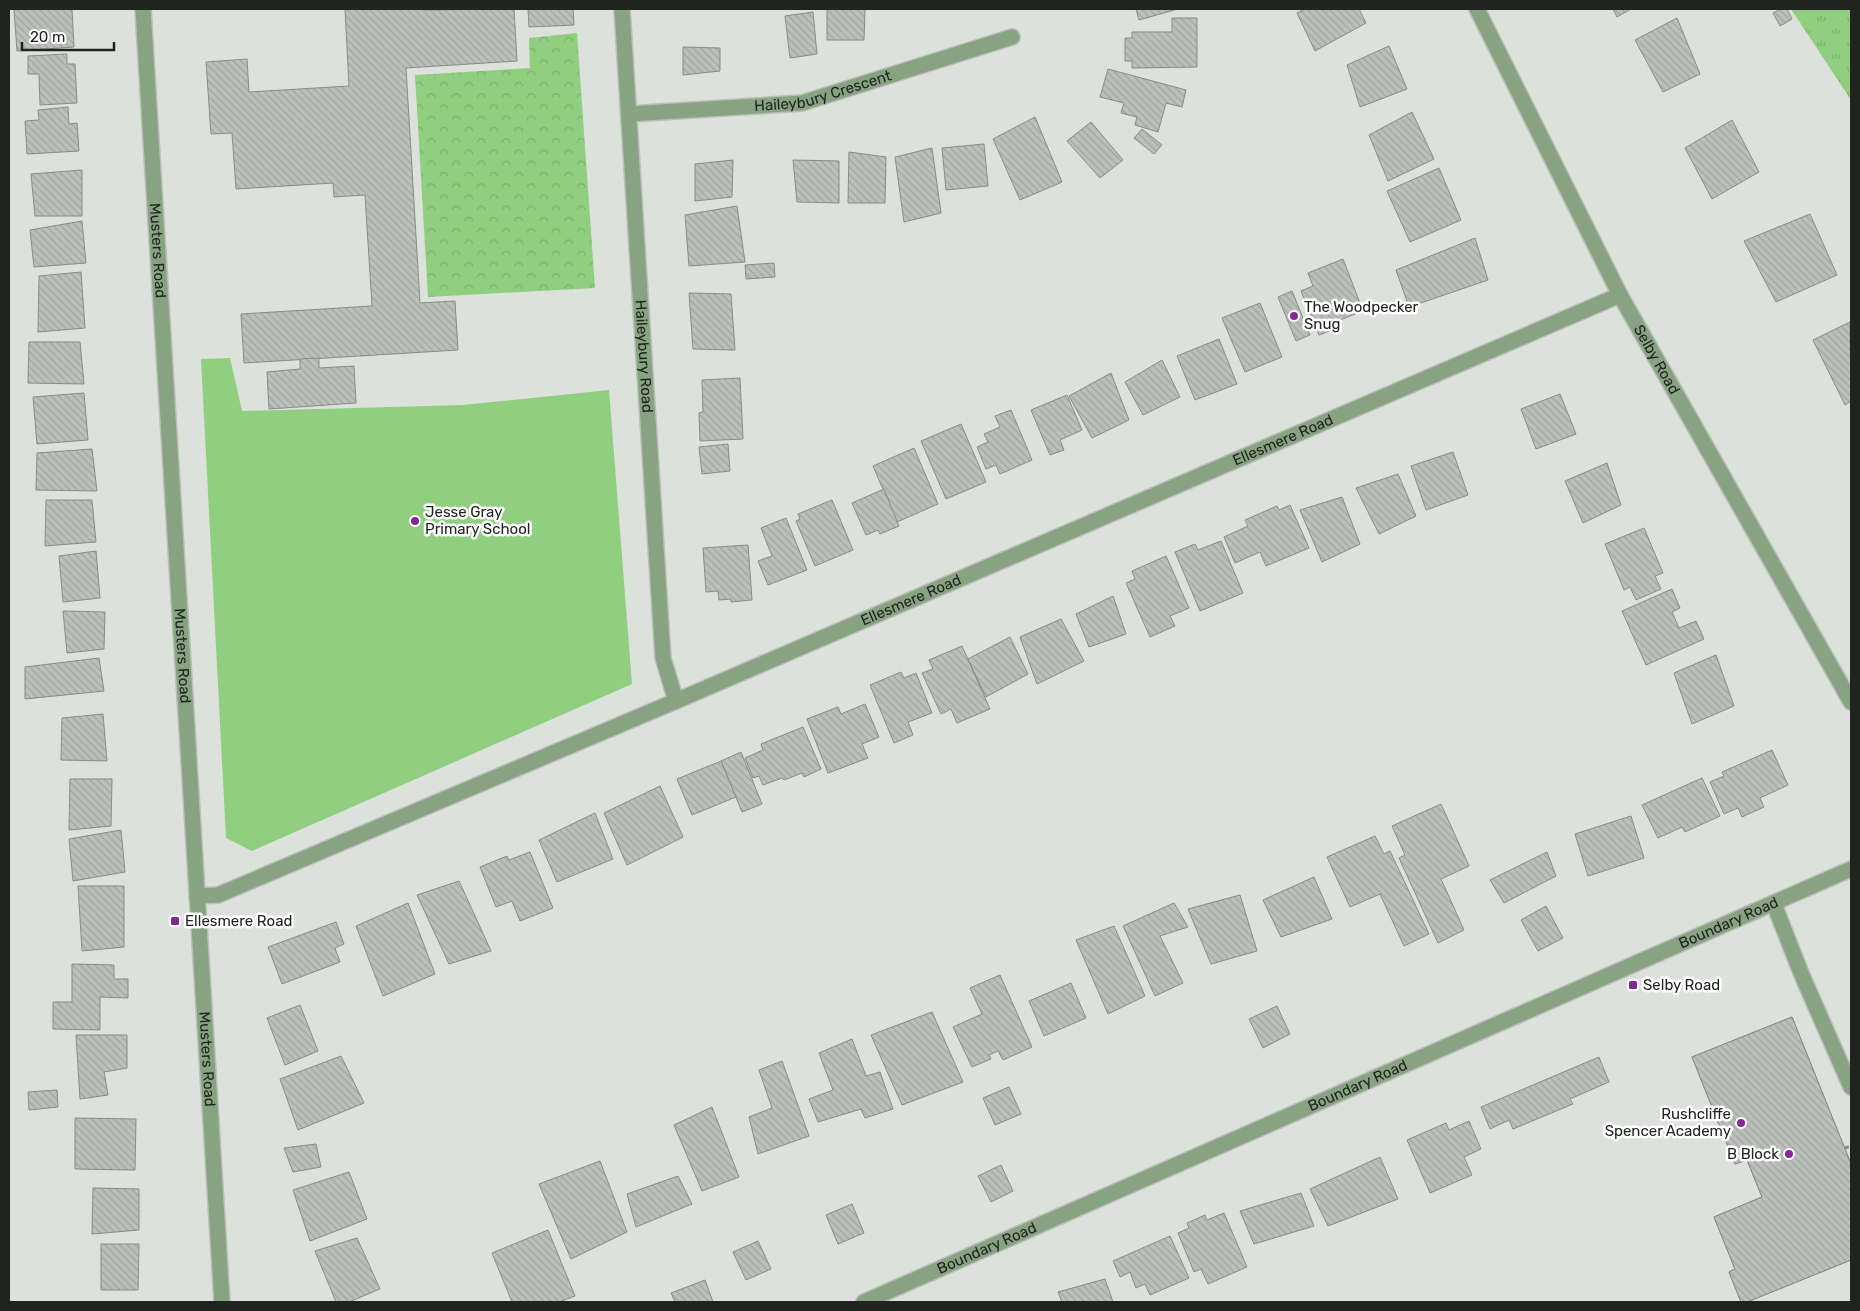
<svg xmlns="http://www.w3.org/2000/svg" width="1860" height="1311" font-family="Rubik,sans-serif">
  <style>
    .grass { fill: url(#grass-tufts) }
    .park { fill: url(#park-crowns) }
    .pitch { fill: #90ce80 }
    .building { fill: url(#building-back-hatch); stroke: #878c85 }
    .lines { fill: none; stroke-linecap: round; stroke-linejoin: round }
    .minor-casing { stroke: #bac0b9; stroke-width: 18 }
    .path { stroke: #898d88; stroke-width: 3; stroke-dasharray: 4 4; stroke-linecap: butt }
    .minor { stroke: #88a381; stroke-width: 15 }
    .poi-dot { fill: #812896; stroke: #fff; stroke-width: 2 }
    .labels { text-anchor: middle; stroke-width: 5; stroke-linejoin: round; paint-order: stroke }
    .street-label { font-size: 15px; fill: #212320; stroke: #fff }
    .poi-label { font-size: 15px; fill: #212320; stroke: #fff; text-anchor: start }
  </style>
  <defs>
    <pattern id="grass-tufts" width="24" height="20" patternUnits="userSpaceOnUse" patternTransform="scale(1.25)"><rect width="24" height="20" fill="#90ce80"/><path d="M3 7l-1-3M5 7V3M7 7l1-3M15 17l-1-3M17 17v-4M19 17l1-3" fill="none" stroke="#7cb16e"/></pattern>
    <pattern id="park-crowns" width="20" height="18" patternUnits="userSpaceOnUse" patternTransform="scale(1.25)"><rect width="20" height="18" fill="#90ce80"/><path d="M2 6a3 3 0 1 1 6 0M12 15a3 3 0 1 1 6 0" fill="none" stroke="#7cb16e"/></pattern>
    <pattern id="building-back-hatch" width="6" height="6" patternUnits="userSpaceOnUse" patternTransform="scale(1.25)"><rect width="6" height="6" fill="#bbc1ba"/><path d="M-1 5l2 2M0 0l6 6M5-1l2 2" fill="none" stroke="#a0a6a0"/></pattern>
  </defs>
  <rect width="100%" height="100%" fill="#dce2db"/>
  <!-- grass -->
  <path class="grass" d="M 1791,9 L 1851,9 L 1851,100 Z"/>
  <!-- park -->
  <path class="park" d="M 577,33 L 595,288 L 428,297 L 415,75 L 530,68 L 529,38 Z"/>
  <!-- pitch -->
  <path class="pitch" d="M 230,358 L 242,411 L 463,405 L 609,390 L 632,684 L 252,851 L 226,838 L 201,359 Z"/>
  <!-- building -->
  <g class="building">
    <path d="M 14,9 L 72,9 L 74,47 L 17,51 Z"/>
    <path d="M 345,9 L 424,9 L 424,10 L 514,9 L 517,61 L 406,68 L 420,303 L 455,301 L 458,350 L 244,363 L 241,314 L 372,306 L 365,195 L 334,197 L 333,183 L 236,189 L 232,133 L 211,134 L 206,62 L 247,59 L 249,92 L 349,86 Z"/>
    <path d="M 528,9 L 573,9 L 574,25 L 529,27 Z"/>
    <path d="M 827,9 L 865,9 L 864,40 L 827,40 Z"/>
    <path d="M 1136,9 L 1178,9 L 1139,20 Z"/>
    <path d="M 1305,9 L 1359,9 L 1366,23 L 1315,51 L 1297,13 Z"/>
    <path d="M 1613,9 L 1631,9 L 1617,17 Z"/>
    <path d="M 1781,9 L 1787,9 L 1792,19 L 1780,26 L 1773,13 Z"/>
    <path d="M 813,12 L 817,54 L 790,58 L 785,16 Z"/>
    <path d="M 1172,18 L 1197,18 L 1197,67 L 1132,68 L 1132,61 L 1125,61 L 1125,38 L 1132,38 L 1132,32 L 1172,32 Z"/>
    <path d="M 1677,18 L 1700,74 L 1663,92 L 1635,40 Z"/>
    <path d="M 1389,46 L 1407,89 L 1360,107 L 1347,65 Z"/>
    <path d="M 683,47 L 720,48 L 720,71 L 683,75 Z"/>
    <path d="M 67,54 L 67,64 L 75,64 L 77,103 L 40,105 L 39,74 L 28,74 L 28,56 Z"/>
    <path d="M 1108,69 L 1186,90 L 1182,107 L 1166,103 L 1158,132 L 1135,125 L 1137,117 L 1121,113 L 1124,103 L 1100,97 Z"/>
    <path d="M 68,107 L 69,124 L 77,123 L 79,151 L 27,154 L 25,121 L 39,120 L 38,110 Z"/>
    <path d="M 1412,112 L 1434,159 L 1388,181 L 1369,135 Z"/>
    <path d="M 1035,117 L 1062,182 L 1020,200 L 993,139 Z"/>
    <path d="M 1732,120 L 1759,172 L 1712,199 L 1685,148 Z"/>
    <path d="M 1091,122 L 1123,160 L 1100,178 L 1067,141 Z"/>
    <path d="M 1142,129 L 1162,145 L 1154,154 L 1134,138 Z"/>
    <path d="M 984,144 L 988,186 L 946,190 L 942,148 Z"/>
    <path d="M 932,148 L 941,213 L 904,222 L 895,157 Z"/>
    <path d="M 849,152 L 886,157 L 885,203 L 848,203 Z"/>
    <path d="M 733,160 L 732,197 L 695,201 L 695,164 Z"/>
    <path d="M 793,160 L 839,161 L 839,203 L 797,202 Z"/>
    <path d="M 1439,168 L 1461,220 L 1410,242 L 1387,191 Z"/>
    <path d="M 82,170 L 82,216 L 35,216 L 31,174 Z"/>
    <path d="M 737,206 L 745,262 L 689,266 L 685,215 Z"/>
    <path d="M 1810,214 L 1837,275 L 1776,302 L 1744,241 Z"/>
    <path d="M 82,221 L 86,263 L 34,267 L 30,230 Z"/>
    <path d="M 1475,238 L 1488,280 L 1409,307 L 1396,270 Z"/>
    <path d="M 1343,259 L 1363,311 L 1335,322 L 1337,328 L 1319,335 L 1301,291 L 1313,286 L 1308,273 Z"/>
    <path d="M 774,263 L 775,277 L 746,279 L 745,265 Z"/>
    <path d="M 81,272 L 85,328 L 38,332 L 39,276 Z"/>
    <path d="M 1292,291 L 1310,335 L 1296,341 L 1278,297 Z"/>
    <path d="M 689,293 L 731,294 L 735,350 L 693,349 Z"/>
    <path d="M 1260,303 L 1282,357 L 1245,372 L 1222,318 Z"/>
    <path d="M 1850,322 L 1851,401 L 1845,405 L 1813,340 Z"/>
    <path d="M 1219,339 L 1237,384 L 1195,400 L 1177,356 Z"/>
    <path d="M 29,342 L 80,342 L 84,384 L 28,383 Z"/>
    <path d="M 319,358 L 319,368 L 354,366 L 356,403 L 269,409 L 267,372 L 300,369 L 300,359 Z"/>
    <path d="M 1162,360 L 1180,397 L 1143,415 L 1125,382 Z"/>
    <path d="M 1111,373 L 1129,420 L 1092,438 L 1069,396 Z"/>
    <path d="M 740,378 L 743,439 L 700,441 L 699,413 L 703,412 L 702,380 Z"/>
    <path d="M 84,393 L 88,440 L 37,444 L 33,397 Z"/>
    <path d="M 1560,394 L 1576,434 L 1536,449 L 1521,409 Z"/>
    <path d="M 1067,395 L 1082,430 L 1060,440 L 1064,450 L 1050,455 L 1031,410 Z"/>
    <path d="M 1011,410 L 1032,460 L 1000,474 L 996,465 L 986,469 L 977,447 L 988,442 L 984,434 L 1000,427 L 995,416 Z"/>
    <path d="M 961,424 L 986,482 L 946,499 L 921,441 Z"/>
    <path d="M 728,444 L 730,471 L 702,474 L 699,447 Z"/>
    <path d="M 914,448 L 938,504 L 897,522 L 873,466 Z"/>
    <path d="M 92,449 L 97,491 L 36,490 L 37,453 Z"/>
    <path d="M 1453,452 L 1468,495 L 1426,510 L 1411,466 Z"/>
    <path d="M 1607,463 L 1621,505 L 1583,523 L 1565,481 Z"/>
    <path d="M 1398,474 L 1416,516 L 1379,534 L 1356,488 Z"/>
    <path d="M 884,489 L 899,526 L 880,534 L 878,530 L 866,535 L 852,503 Z"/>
    <path d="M 1342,497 L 1360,544 L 1322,562 L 1300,510 Z"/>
    <path d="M 46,500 L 92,500 L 96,542 L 45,546 Z"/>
    <path d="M 832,500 L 853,550 L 815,566 L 796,521 L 800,519 L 798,514 Z"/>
    <path d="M 1290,505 L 1309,548 L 1266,566 L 1260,552 L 1235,563 L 1224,537 L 1248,526 L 1245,520 L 1277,506 L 1279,510 Z"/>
    <path d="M 786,518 L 807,570 L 768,585 L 758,561 L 772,556 L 761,528 Z"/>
    <path d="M 1644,528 L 1663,573 L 1655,576 L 1661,589 L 1636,600 L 1630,587 L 1624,590 L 1605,544 Z"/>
    <path d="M 1221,541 L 1243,593 L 1200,611 L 1175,552 L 1195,544 L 1198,550 Z"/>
    <path d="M 748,545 L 752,600 L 731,602 L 731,599 L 719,600 L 718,591 L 706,592 L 703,548 Z"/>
    <path d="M 96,551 L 100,598 L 63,602 L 59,556 Z"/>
    <path d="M 1166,556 L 1189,608 L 1170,616 L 1175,626 L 1150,637 L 1126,583 L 1135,579 L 1132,571 Z"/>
    <path d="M 1672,589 L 1680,608 L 1672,612 L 1679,628 L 1696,621 L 1704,639 L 1646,665 L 1622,611 Z"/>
    <path d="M 1113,596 L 1126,634 L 1089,647 L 1076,614 Z"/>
    <path d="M 63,611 L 105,612 L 104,649 L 67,653 Z"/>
    <path d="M 1061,619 L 1084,661 L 1037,684 L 1020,637 Z"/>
    <path d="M 1010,637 L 1028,674 L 986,697 L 968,659 Z"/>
    <path d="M 962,646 L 990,709 L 957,723 L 951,709 L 941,714 L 922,673 L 933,669 L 929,660 Z"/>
    <path d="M 1716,655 L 1734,706 L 1692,724 L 1674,673 Z"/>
    <path d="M 99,658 L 104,691 L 25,699 L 25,667 Z"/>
    <path d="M 901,672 L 904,678 L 916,673 L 932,713 L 908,722 L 913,735 L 894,743 L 870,685 Z"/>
    <path d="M 865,704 L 879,737 L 862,744 L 868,758 L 828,773 L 807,719 L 838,707 L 841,714 Z"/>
    <path d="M 103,714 L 107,761 L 61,760 L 62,718 Z"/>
    <path d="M 803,727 L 821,769 L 804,777 L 802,773 L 784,780 L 782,778 L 763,785 L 759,776 L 753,778 L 745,758 L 763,750 L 761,744 Z"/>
    <path d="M 1772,750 L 1788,785 L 1760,798 L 1764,807 L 1742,817 L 1738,808 L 1724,814 L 1710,782 L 1724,776 L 1722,772 Z"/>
    <path d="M 741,752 L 762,804 L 742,812 L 721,761 Z"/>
    <path d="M 721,761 L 736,797 L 692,815 L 677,779 Z"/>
    <path d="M 1702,778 L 1720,816 L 1685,832 L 1682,827 L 1658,838 L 1642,805 Z"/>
    <path d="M 70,779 L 112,779 L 111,826 L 69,830 Z"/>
    <path d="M 660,786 L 683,837 L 627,865 L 604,813 Z"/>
    <path d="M 1441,804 L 1469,866 L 1441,879 L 1464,930 L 1438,943 L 1399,858 L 1405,855 L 1392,826 Z"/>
    <path d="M 595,813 L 613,859 L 557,882 L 539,840 Z"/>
    <path d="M 1631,816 L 1644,858 L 1588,876 L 1575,834 Z"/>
    <path d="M 121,830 L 125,872 L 73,881 L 69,839 Z"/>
    <path d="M 1375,836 L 1384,854 L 1390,851 L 1429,934 L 1404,946 L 1380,894 L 1350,907 L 1327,857 Z"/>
    <path d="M 530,852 L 553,908 L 520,921 L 512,901 L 496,907 L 480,867 L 507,856 L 509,860 Z"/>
    <path d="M 1547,852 L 1556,876 L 1504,903 L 1490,880 Z"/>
    <path d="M 1314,877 L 1332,919 L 1281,937 L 1263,900 Z"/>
    <path d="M 459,881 L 491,951 L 449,964 L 417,895 Z"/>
    <path d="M 78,886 L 124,886 L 124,947 L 82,951 Z"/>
    <path d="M 1240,895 L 1257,951 L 1211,964 L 1188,909 Z"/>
    <path d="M 408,903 L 435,974 L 383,996 L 356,926 Z"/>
    <path d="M 1174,903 L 1188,927 L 1160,936 L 1183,983 L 1155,996 L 1123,926 Z"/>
    <path d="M 1546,906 L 1563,938 L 1538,951 L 1521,920 Z"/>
    <path d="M 336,922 L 344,944 L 335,948 L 340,962 L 282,984 L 268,947 Z"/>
    <path d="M 1114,926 L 1145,996 L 1108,1014 L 1076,940 Z"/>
    <path d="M 72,964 L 114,965 L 114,979 L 128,979 L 128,998 L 100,997 L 100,1030 L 53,1029 L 53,1002 L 72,1002 Z"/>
    <path d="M 1000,975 L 1032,1047 L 1003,1060 L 998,1051 L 989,1055 L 991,1059 L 972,1067 L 953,1027 L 982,1014 L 970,988 Z"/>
    <path d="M 1071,983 L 1086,1018 L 1044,1036 L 1029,1001 Z"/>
    <path d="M 300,1005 L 318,1051 L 285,1065 L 267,1018 Z"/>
    <path d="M 1277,1006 L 1290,1034 L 1263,1048 L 1249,1019 Z"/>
    <path d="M 932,1012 L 963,1082 L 902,1105 L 871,1035 Z"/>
    <path d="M 1792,1017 L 1851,1164 L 1851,1260 L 1747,1302 L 1741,1302 L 1729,1272 L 1735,1269 L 1714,1217 L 1762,1197 L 1747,1160 L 1735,1164 L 1692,1057 Z"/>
    <path d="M 1792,1017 L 1851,1164 L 1851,1260 L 1747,1302 L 1741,1302 L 1729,1272 L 1735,1269 L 1714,1217 L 1762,1197 L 1747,1160 L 1735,1164 L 1692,1057 Z"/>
    <path d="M 76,1035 L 127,1035 L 127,1068 L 104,1072 L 108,1095 L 80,1099 Z"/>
    <path d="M 852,1039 L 866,1076 L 880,1072 L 893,1109 L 865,1118 L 861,1109 L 818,1122 L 809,1099 L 833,1090 L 819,1053 Z"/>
    <path d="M 341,1056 L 364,1103 L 298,1130 L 280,1079 Z"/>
    <path d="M 1599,1057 L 1609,1082 L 1570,1099 L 1573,1104 L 1513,1129 L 1509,1120 L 1490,1129 L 1481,1107 Z"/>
    <path d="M 782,1061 L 809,1136 L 758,1154 L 749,1117 L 772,1108 L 759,1070 Z"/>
    <path d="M 1009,1087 L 1021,1114 L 995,1125 L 983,1098 Z"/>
    <path d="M 57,1090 L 58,1107 L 29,1110 L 28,1092 Z"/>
    <path d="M 712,1107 L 739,1177 L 702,1191 L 674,1125 Z"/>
    <path d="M 75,1118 L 136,1119 L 135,1170 L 75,1169 Z"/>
    <path d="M 1469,1121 L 1481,1149 L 1464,1157 L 1472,1175 L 1430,1193 L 1407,1140 L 1446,1123 L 1449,1130 Z"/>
    <path d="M 316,1144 L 321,1167 L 293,1172 L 284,1148 Z"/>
    <path d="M 1380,1157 L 1398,1199 L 1328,1226 L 1310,1189 Z"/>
    <path d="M 600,1161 L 627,1232 L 571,1259 L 539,1184 Z"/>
    <path d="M 1001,1165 L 1013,1191 L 991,1202 L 978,1176 Z"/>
    <path d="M 349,1172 L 367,1219 L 310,1241 L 293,1190 Z"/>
    <path d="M 678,1176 L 692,1204 L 636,1227 L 627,1194 Z"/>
    <path d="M 93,1188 L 139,1189 L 139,1230 L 92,1234 Z"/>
    <path d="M 1301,1193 L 1314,1226 L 1254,1244 L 1240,1211 Z"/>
    <path d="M 852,1204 L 864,1233 L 838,1244 L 826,1215 Z"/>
    <path d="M 1224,1213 L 1247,1267 L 1208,1284 L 1201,1269 L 1194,1272 L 1178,1233 L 1189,1228 L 1187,1223 L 1205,1215 L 1207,1220 Z"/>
    <path d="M 548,1230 L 575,1296 L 559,1302 L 512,1302 L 492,1253 Z"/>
    <path d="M 1170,1236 L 1189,1278 L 1150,1295 L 1145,1284 L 1136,1288 L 1130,1272 L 1120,1277 L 1113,1261 Z"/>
    <path d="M 357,1238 L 380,1289 L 349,1302 L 336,1302 L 315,1251 Z"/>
    <path d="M 758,1241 L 771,1269 L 746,1280 L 733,1252 Z"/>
    <path d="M 101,1244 L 139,1244 L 138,1290 L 101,1290 Z"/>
    <path d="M 1105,1279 L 1113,1302 L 1062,1302 L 1058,1292 Z"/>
    <path d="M 705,1280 L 713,1302 L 675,1302 L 671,1293 Z"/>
  </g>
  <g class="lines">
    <!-- minor casing -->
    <g class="minor-casing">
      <g id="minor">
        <path id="s1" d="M 143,9 L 222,1302"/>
        <path id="s2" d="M 622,9 L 663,658 L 676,701"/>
        <path id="s3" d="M 1477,9 L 1620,295 L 1851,702"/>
        <path id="s4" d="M 629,114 L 802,103 L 1012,37"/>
        <path id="s5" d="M 197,896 L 218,895 L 676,701 L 1620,295"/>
        <path d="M 1774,904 L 1801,973 L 1851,1087"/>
        <path id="s6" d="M 864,1302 L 1851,869"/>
      </g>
    </g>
    <!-- path -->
    <path class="path" d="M 1845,1148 L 1851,1146"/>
    <!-- minor -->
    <use href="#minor" class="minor"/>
  </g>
  <!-- markers -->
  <g class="poi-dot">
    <circle cx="1294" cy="316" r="5"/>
    <circle cx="415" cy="521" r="5"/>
    <rect x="170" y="916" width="10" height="10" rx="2.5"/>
    <rect x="1628" y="980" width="10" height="10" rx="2.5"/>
    <circle cx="1741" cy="1123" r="5"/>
    <circle cx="1789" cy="1154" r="5"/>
  </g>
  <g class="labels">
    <!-- street labels -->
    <g class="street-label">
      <text dy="5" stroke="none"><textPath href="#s4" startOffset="196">Haileybury Crescent</textPath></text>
      <text dy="5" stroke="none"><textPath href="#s1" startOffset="242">Musters Road</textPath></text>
      <text dy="5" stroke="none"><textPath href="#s2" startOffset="348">Haileybury Road</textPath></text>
      <text dy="5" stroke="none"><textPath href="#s3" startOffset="394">Selby Road</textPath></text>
      <text dy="5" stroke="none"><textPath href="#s5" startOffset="1179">Ellesmere Road</textPath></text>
      <text dy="5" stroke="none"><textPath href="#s5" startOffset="774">Ellesmere Road</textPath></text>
      <text dy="5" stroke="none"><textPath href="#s1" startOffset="648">Musters Road</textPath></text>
      <text dy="5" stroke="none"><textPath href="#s6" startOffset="944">Boundary Road</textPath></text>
      <text dy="5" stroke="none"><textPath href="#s1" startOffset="1052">Musters Road</textPath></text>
      <text dy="5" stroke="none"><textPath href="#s6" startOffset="539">Boundary Road</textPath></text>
      <text dy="5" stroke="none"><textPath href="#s6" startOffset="134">Boundary Road</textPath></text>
    </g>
    <!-- poi labels -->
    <g class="poi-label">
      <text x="1304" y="312">The Woodpecker<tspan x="1304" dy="17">Snug</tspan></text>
      <text x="425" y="517">Jesse Gray<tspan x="425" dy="17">Primary School</tspan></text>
      <text x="185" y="926">Ellesmere Road</text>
      <text x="1643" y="990">Selby Road</text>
      <text x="1731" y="1119" text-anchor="end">Rushcliffe<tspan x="1731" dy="17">Spencer Academy</tspan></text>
      <text x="1779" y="1159" text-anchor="end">B Block</text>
    </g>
  </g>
  <!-- border -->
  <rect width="1860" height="1311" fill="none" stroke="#212320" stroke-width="20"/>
  <!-- scale -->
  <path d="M22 42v8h92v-8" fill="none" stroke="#212320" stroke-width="2.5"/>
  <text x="30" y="42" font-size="15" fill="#212320" stroke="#ffffff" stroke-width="4" paint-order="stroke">20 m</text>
</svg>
